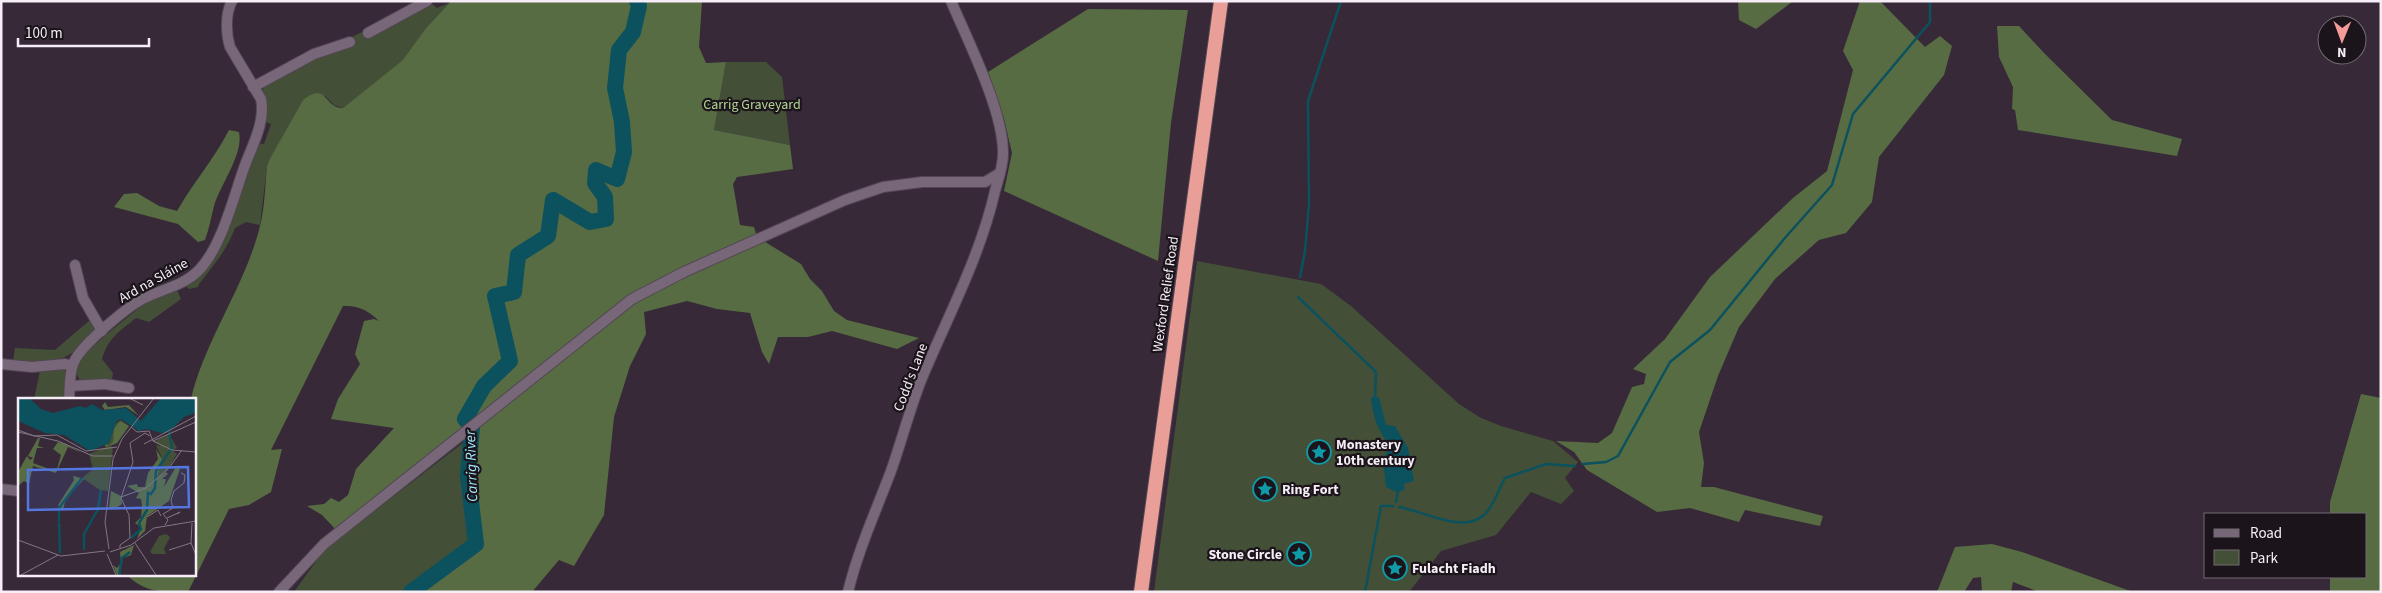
<svg xmlns="http://www.w3.org/2000/svg" width="2382" height="593" font-family="'Source Sans 3',sans-serif">
  <style>
    .green { fill: #435037 }
    .forest { fill: #576c43 }
    .water { fill: #0b515e }
    .lines { fill: none; stroke-linecap: round; stroke-linejoin: round }
    .stream { stroke: #0b515e; stroke-width: 2.5 }
    .river { stroke: #0b515e; stroke-width: 16 }
    .minor-casing { stroke: #534653; stroke-width: 12 }
    .highway-casing { stroke: #534653; stroke-width: 16 }
    .minor { stroke: #776778; stroke-width: 10 }
    .highway { stroke: #e99f98; stroke-width: 14 }
    .labels { text-anchor: middle; stroke-width: 4.5; stroke-linejoin: round; paint-order: stroke }
    .park-label { font-size: 14px; fill: #b2d592; stroke: #1b141b }
    .street-label { font-size: 14px; fill: #f6edf7; stroke: #1b141b }
    .poi-label { font-size: 14px; font-weight: bold; fill: #f6edf7; stroke: #1b141b; text-anchor: start }
    .water-label { font-size: 15px; font-style: italic; fill: #a1ecfd; stroke: #1b141b }
    .inset-river { fill: none; stroke: #0b515e; stroke-width: 2.5 }
    .inset-road { fill: none; stroke: #837784; stroke-width: 1 }
    .view { fill: #5376e0; fill-opacity: 0.15; stroke: #5376e0; stroke-width: 2.5 }
    .inset-edge { fill: none; stroke: #f6edf7; stroke-width: 2.5 }
  </style>
  <rect width="100%" height="100%" fill="#372938"/>
  <!-- green -->
  <g class="green">
    <path d="M 449,3 L 426,28 L 404,60 L 343,108 L 334,105 L 325,96 L 303,100 L 267,166 L 260,225 L 246,222 L 235,228 C 226,252 214,264 199,284 L 198,287 L 189,289 L 186,286 L 198,277 L 257,143 L 264,144 L 271,124 L 264,121 L 262,91 L 265,85 L 326,54 L 355,45 L 352,37 L 364,31 L 368,37 L 432,4 L 437,8 Z"/>
    <path d="M 726,62 L 766,62 L 782,77 L 790,145 L 714,130 Z"/>
    <path d="M 1197,261 L 1321,284 L 1351,306 L 1459,404 L 1481,418 L 1501,426 L 1553,441 L 1578,462 L 1565,478 L 1574,491 L 1561,504 L 1531,492 L 1496,535 L 1441,551 L 1409,592 L 1154,592 Z"/>
    <path d="M 177,290 L 181,299 L 149,322 L 136,318 C 120,331 108,338 102,359 L 113,373 L 112,380 L 80,380 L 76,373 L 78,360 L 108,333 L 144,304 Z"/>
    <path d="M 90,320 L 96,332 C 65,363 56,364 13,361 L 15,348 L 55,350 Z"/>
    <path d="M 63,369 L 67,372 L 65,399 L 34,399 L 40,371 Z"/>
    <path d="M 464,442 L 465,486 L 470,542 L 425,572 L 406,592 L 294,592 L 324,550 Z"/>
  </g>
  <!-- forest -->
  <g class="forest">
    <path d="M 451,1 L 702,1 L 699,47 L 706,63 L 726,62 L 714,130 L 790,145 L 793,169 L 737,177 L 733,184 L 740,225 L 754,227 L 757,237 L 801,264 L 810,279 L 822,291 L 834,311 L 847,320 L 919,338 L 897,349 L 832,331 L 808,337 L 778,337 L 769,364 L 762,352 L 750,313 L 717,309 L 687,301 L 644,312 L 646,334 L 630,366 L 614,417 L 604,515 L 574,566 L 559,560 L 532,592 L 411,592 L 476,544 L 468,476 L 472,427 L 338,532 L 322,515 L 307,506 L 324,504 L 331,498 L 339,502 L 348,495 L 356,469 L 394,428 L 331,419 L 338,399 L 360,364 L 355,354 L 364,321 L 374,319 L 379,321 C 368,310 358,305 343,306 L 271,450 L 282,449 L 271,492 L 249,505 L 229,509 L 188,592 C 163,592 144,593 126,574 L 194,574 L 194,399 L 191,399 C 205,339 245,287 260,226 C 265,207 265,185 267,166 L 271,157 L 303,100 C 328,81 324,109 343,108 L 403,60 L 426,28 Z"/>
    <path d="M 1738,1 L 1792,1 L 1792,2 L 1756,29 L 1739,20 Z"/>
    <path d="M 1860,1 L 1880,1 L 1925,47 L 1940,36 L 1952,46 L 1944,75 L 1879,157 L 1872,202 L 1846,233 L 1819,240 L 1775,279 L 1739,327 L 1718,376 L 1699,432 L 1704,463 L 1701,487 L 1714,487 L 1823,516 L 1820,526 L 1745,510 L 1739,522 L 1690,508 L 1657,512 L 1587,470 L 1574,452 L 1556,441 L 1598,443 L 1612,433 L 1632,387 L 1644,384 L 1646,374 L 1633,369 L 1665,339 L 1710,277 L 1793,198 L 1827,171 L 1853,70 L 1843,51 Z"/>
    <path d="M 1088,9 L 1188,10 L 1171,123 L 1158,261 L 1004,191 L 1012,153 L 1004,119 L 988,72 Z"/>
    <path d="M 1997,26 L 2019,26 L 2044,53 L 2112,120 L 2182,139 L 2177,156 L 2018,130 L 2015,110 L 2012,109 L 2013,87 L 1999,57 Z"/>
    <path d="M 229,130 L 239,132 C 244,154 220,185 214,206 C 211,218 209,229 205,240 L 198,242 L 178,224 L 114,207 L 124,194 L 137,193 L 159,206 L 177,211 C 193,183 214,159 229,130 Z"/>
    <path d="M 2361,394 L 2381,398 L 2381,592 L 2330,592 L 2330,577 L 2366,577 L 2366,514 L 2330,514 L 2330,502 Z"/>
    <path d="M 1992,544 L 2022,552 L 2133,592 L 2039,592 L 2013,582 L 2011,592 L 1982,592 L 1981,577 L 1973,578 L 1964,592 L 1937,592 L 1955,547 Z"/>
  </g>
  <!-- water -->
  <path class="water" d="M 1371,397 L 1379,397 L 1386,425 L 1395,426 L 1408,448 L 1414,481 L 1404,484 L 1405,490 L 1396,492 L 1386,487 L 1383,460 L 1390,445 C 1377,430 1373,417 1371,397 Z"/>
  <g class="lines">
    <!-- stream -->
    <g class="stream">
      <path d="M 1300,277 L 1305,251 L 1309,204 L 1308,101 L 1341,1"/>
      <path d="M 1298,297 L 1376,372 L 1375,400"/>
      <path d="M 1583,464 L 1606,462 L 1618,456 L 1670,362 L 1710,330 L 1784,239 L 1832,185 L 1853,114 L 1930,22 L 1930,1"/>
      <path d="M 1396,502 L 1398,491"/>
      <path d="M 1399,507 C 1423,511 1463,534 1484,515 C 1493,507 1499,489 1505,478 L 1546,464 L 1575,466"/>
      <path d="M 1365,592 L 1381,506 L 1393,506"/>
    </g>
    <!-- river -->
    <path class="river" d="M 411,592 L 476,544 L 468,476 L 472,426 L 465,419 L 484,386 L 510,361 L 495,296 L 514,292 L 518,255 L 548,236 L 553,200 L 590,222 L 606,219 L 605,197 L 595,183 L 596,170 L 617,179 L 624,152 L 622,122 L 615,88 L 619,50 L 633,32 L 639,6 L 637,1"/>
    <!-- minor casing -->
    <g class="minor-casing">
      <g id="minor">
        <path d="M 368,33 L 427,1"/>
        <path d="M 253,87 L 314,54 L 350,42"/>
        <path d="M 75,265 L 83,298 L 102,331"/>
        <path d="M 1,364 L 32,367 L 65,364 L 72,366"/>
        <path d="M 70,386 L 105,384 L 129,388"/>
        <path d="M 69,399 C 70,388 69,372 74,362 C 81,345 130,304 147,297 C 166,288 185,285 200,269 C 222,245 233,199 244,168 C 251,148 266,122 261,99 L 230,47 C 226,34 225,14 232,1"/>
        <path d="M 1,489 L 19,491"/>
        <path d="M 279,592 L 324,544 L 632,299 L 684,272 L 845,200 L 883,187 L 922,182 L 985,182 L 1000,173"/>
        <path d="M 848,592 C 858,550 876,511 891,471 C 902,440 910,408 922,378 C 948,316 980,257 995,191 C 998,180 1003,167 1003,154 C 1004,112 968,41 951,1"/>
      </g>
    </g>
    <!-- highway casing -->
    <g class="highway-casing">
      <path id="highway" d="M 1141,592 L 1221,1"/>
    </g>
    <!-- minor -->
    <use href="#minor" class="minor"/>
    <!-- highway -->
    <use href="#highway" class="highway"/>
  </g>
  <!-- icons -->
  <defs>
    <g id="sight-ring" transform="scale(1.25)"><circle r="9.5" fill="#1b141b" stroke="#0f9aa8" stroke-width="1.5"/><path d="M0-6L1.8-2.2L6-1.7L2.9 1.2L3.7 5.4L0 3.3L-3.7 5.4L-2.9 1.2L-6-1.7L-1.8-2.2Z" fill="#0f9aa8"/></g>
  </defs>
  <g fill-rule="evenodd">
    <use href="#sight-ring" x="1319" y="452"/>
    <use href="#sight-ring" x="1265" y="489"/>
    <use href="#sight-ring" x="1299" y="554"/>
    <use href="#sight-ring" x="1395" y="568"/>
  </g>
  <g class="labels">
    <!-- park labels -->
    <g class="park-label">
      <text x="752" y="109">Carrig Graveyard</text>
    </g>
    <!-- street labels -->
    <g class="street-label">
      <text transform="translate(153 280) rotate(-29)" y="5">Ard na Sláine</text>
      <text transform="translate(1165 294) rotate(-82)" y="5">Wexford Relief Road</text>
      <text transform="translate(910 377) rotate(-69)" y="5">Codd's Lane</text>
    </g>
    <!-- poi labels -->
    <g class="poi-label">
      <text x="1336" y="449">Monastery<tspan x="1336" dy="16">10th century</tspan></text>
      <text x="1282" y="494">Ring Fort</text>
      <text x="1282" y="559" text-anchor="end">Stone Circle</text>
      <text x="1412" y="573">Fulacht Fiadh</text>
    </g>
    <!-- water labels -->
    <g class="water-label">
      <text transform="translate(471 466) rotate(-92)" y="5">Carrig River</text>
    </g>
  </g>
  <!-- overview -->
  <g transform="translate(18 398)">
    <rect width="178" height="178" fill="#372938"/>
    <path d="M 103,22 L 111,28 L 99,45 L 92,48 L 95,49 L 90,93 L 82,92 L 64,80 L 75,71 L 71,56 L 88,49 L 86,47 L 91,45 L 97,26 ZM 151,36 L 159,50 L 154,52 L 159,56 L 149,73 L 139,80 L 139,73 L 144,68 L 140,69 L 144,60 L 138,47 L 143,48 L 136,44 ZM 148,136 L 152,139 L 146,151 L 148,156 L 135,156 L 132,154 L 141,138 Z" fill="#435037"/>
    <path d="M 87,4 L 90,9 L 111,7 L 121,18 L 108,9 L 87,12 L 84,8 ZM 102,23 L 111,28 L 99,45 L 88,49 L 87,46 L 91,48 L 95,44 L 96,31 ZM 20,40 L 22,40 L 20,48 L 26,50 L 19,50 L 15,65 L 34,72 L 39,71 L 43,57 L 35,51 L 40,44 L 28,41 L 47,46 L 64,55 L 50,49 L 38,75 L 15,68 L 11,86 L 6,83 L 0,88 L 0,74 L 9,58 L 12,62 L 15,60 L 10,58 ZM 138,51 L 144,61 L 139,80 L 148,74 L 150,76 L 144,81 L 148,81 L 146,89 L 158,69 L 162,71 L 151,103 L 129,118 L 127,133 L 119,141 L 123,129 L 117,125 L 123,119 L 124,107 L 123,101 L 118,100 L 121,95 L 109,88 L 119,86 L 120,89 L 127,89 L 130,75 L 140,61 ZM 48,76 L 66,81 L 48,100 L 45,112 L 40,107 L 56,82 L 55,78 ZM 93,93 L 103,98 L 104,106 L 98,110 L 91,110 ZM 116,147 L 113,157 L 105,160 L 102,177 L 99,177 L 95,167 L 99,170 L 103,165 L 102,154 Z" fill="#576c43"/>
    <path d="M 0,0 L 11,0 L 23,11 L 35,15 L 62,8 L 68,10 L 74,6 L 84,12 L 108,10 L 123,23 L 143,0 L 177,0 L 177,15 L 166,19 L 151,34 L 143,35 L 129,31 L 121,33 L 103,21 L 98,24 L 91,45 L 72,53 L 46,37 L 27,35 L 0,23 Z" fill="#0b515e"/>
    <path class="inset-river" d="M 41,124 L 41,110 L 64,80M 41,125 L 42,155M 113,140 L 123,131 L 121,125 L 129,112 L 130,95 L 133,96 L 137,90 L 138,73 L 154,50 L 151,34M 66,152 L 66,136 L 80,111 L 83,92M 101,177 L 104,160 L 112,154"/>
    <path class="inset-road" d="M 111,0 L 125,7M 113,29 L 119,34 L 131,33 L 135,43 L 178,24M 0,32 L 16,38 L 39,37 L 68,53 L 99,49M 0,34 L 40,43 L 75,58 L 95,58M 135,43 L 154,52 L 178,54M 126,46 L 178,18M 103,99 L 128,90 L 151,70 L 164,52M 129,119 L 140,112 L 143,118M 149,120 L 162,114 L 159,116M 174,125 L 173,145 L 178,157M 147,127 L 150,122 L 145,116 L 155,110 L 153,102 L 156,93 L 166,85 L 167,77 L 163,75M 0,142 L 43,158 L 87,153M 117,145 L 138,177M 102,150 L 102,147 L 112,140 L 111,117 L 103,100 L 115,64 L 112,45 L 127,35 L 132,38M 91,151 L 87,124 L 95,61 L 104,41 L 136,0M 151,152 L 173,145M 92,154 L 113,147 L 136,130 L 178,123M 89,156 L 98,177M 3,177 L 40,157"/>
    <path class="view" d="M 170,69 L 171,109 L 10,112 L 10,72 Z"/>
    <rect width="178" height="178" class="inset-edge"/>
  </g>
  <!-- border -->
  <rect width="2382" height="593" fill="none" stroke="#f6edf7" stroke-width="5"/>
  <!-- legend -->
  <rect x="2204" y="513" width="162" height="65" fill="#1b141b" stroke="#736b73"/>
  <rect x="2214" y="529" width="25" height="8" fill="#776778" stroke="#736b73"/>
  <text x="2250" y="538" font-size="15" fill="#f6edf7">Road</text>
  <rect x="2214" y="550" width="25" height="15" fill="#435037" stroke="#736b73"/>
  <text x="2250" y="563" font-size="15" fill="#f6edf7">Park</text>
  <!-- north arrow -->
  <g transform="translate(2342 40) rotate(181)"><circle r="24" fill="#1b141b" stroke="#736b73"/>
  <path d="M0-4L9 19L0 12L-9 19Z" fill="#f59b98"/>
  <text y="-8" font-size="14" font-weight="bold" text-anchor="middle" fill="#f6edf7">N</text>
  </g>
  <!-- scale -->
  <path d="M18 38v8h131v-8" fill="none" stroke="#f6edf7" stroke-width="2.5"/>
  <text x="25" y="38" font-size="15" fill="#f6edf7" stroke="#1b141b" stroke-width="4" paint-order="stroke">100 m</text>
</svg>
